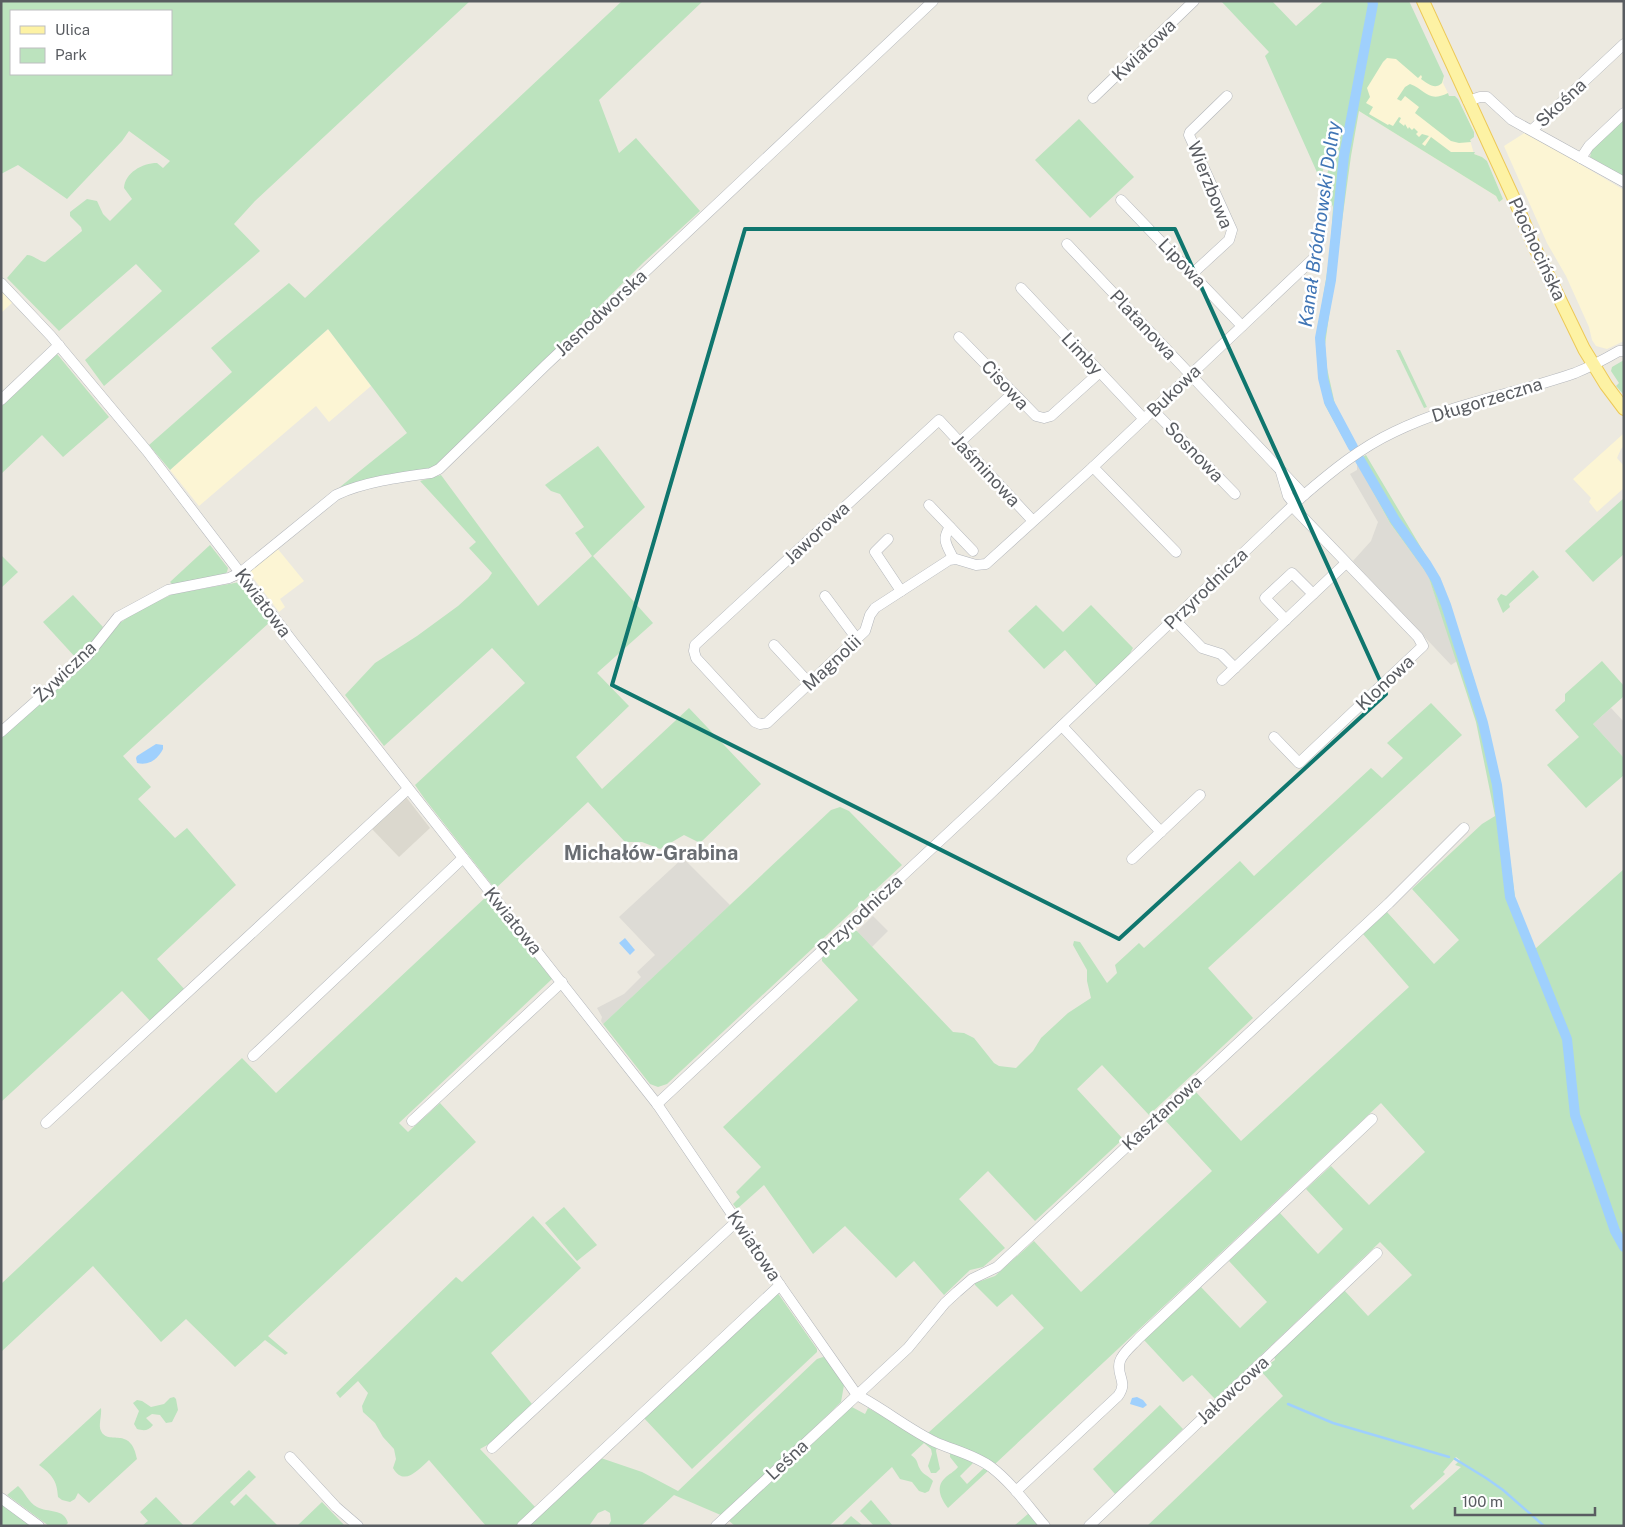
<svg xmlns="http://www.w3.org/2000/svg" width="1625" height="1527" font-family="'Public Sans',sans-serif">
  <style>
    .commercial { fill: #fcf5d4 }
    .industrial { fill: #dddbd5 }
    .education { fill: #dbd8ce }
    .green { fill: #bce3be; fill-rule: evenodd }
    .water { fill: #9fd0fd }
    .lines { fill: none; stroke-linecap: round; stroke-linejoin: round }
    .stream { stroke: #9fd0fd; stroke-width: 2.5 }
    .canal { stroke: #9fd0fd; stroke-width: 10 }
    .minor-casing { stroke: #b3b6bb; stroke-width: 11 }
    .major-casing { stroke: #edc958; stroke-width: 14 }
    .minor { stroke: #fff; stroke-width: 10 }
    .major { stroke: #fdf2a4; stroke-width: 12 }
    .marked { fill: none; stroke: #0f766e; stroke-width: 4; stroke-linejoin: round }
    .labels { text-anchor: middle; stroke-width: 5; stroke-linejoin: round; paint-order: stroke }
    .street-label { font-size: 18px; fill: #595c61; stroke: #fff }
    .water-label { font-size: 19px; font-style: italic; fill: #4075b5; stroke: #fff }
    .quarter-label { font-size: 20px; font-weight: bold; fill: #6a6e73; stroke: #fff }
  </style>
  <rect width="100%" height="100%" fill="#ece9e0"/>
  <!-- commercial -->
  <g class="commercial">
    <path d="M 1374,36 L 1444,76 L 1443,83 L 1448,93 L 1449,96 L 1455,96 L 1458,99 L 1473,128 L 1474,135 L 1470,140 L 1474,154 L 1482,157 L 1487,161 L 1503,199 L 1499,202 L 1496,196 L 1359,111 Z"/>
    <path d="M 1526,132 L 1624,190 L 1624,341 L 1607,349 L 1596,346 L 1592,340 L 1589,327 L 1566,276 L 1547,243 L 1504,146 Z"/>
    <path d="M 1,290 L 13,302 L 1,313 Z"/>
    <path d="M 328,329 L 371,386 L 329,422 L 316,406 L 199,506 L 170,470 Z"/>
    <path d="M 1623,434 L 1624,446 L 1621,449 L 1617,458 L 1624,466 L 1624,488 L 1597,512 L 1589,502 L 1591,498 L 1573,479 Z"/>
    <path d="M 277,548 L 304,581 L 280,599 L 285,607 L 279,612 L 251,575 L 251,569 Z"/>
  </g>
  <!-- industrial -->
  <g class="industrial">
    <path d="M 1357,463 L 1390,523 L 1428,575 L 1457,661 L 1451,665 L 1353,561 L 1371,541 L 1378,522 L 1350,474 L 1357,470 Z"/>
    <path d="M 1611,708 L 1624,722 L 1624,758 L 1593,724 Z"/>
    <path d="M 683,858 L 730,905 L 603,1024 L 601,1021 L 602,1017 L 597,1008 L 624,994 L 641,977 L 637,972 L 655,955 L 619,917 Z"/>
    <path d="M 873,916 L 888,931 L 872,947 L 857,931 Z"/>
  </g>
  <!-- education -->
  <path class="education" d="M 406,797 L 430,828 L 399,857 L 372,829 Z"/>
  <!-- green -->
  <g class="green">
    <path d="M 1,1 L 470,1 L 255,201 L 234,224 L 260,251 L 104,386 L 85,360 L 162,291 L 136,264 L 59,331 L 7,278 L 27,255 C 34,255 38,261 45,262 L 82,231 L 81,227 L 70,216 L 70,212 L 87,199 L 97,201 L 103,214 L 110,221 L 132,199 L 124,188 C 125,173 142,163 157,163 L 163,168 L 170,161 L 129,131 L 122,141 L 67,199 L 18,165 L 1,174 ZM 171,11 L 171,74 L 11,74 L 11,11 Z"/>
    <path d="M 622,1 L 703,1 L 599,100 L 619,153 L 636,138 L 700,211 L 644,262 L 436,469 L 340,487 L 407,433 L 328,329 L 170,470 L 149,445 L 232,372 L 211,348 L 289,283 L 305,298 Z"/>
    <path d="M 1221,1 L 1272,1 L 1296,26 L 1324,1 L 1409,1 L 1444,76 L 1442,83 C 1435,90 1428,84 1421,79 L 1422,77 L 1421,75 L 1418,78 L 1396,59 L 1387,58 L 1383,62 L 1367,88 L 1370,97 L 1366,103 L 1373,107 L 1369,114 L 1388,125 L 1389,124 L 1393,126 L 1399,117 L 1401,118 L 1399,122 L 1404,126 L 1405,124 L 1408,129 L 1409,127 L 1412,130 L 1414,128 L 1418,132 L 1416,134 L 1419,137 L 1422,134 L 1429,136 L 1422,144 L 1425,146 L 1431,137 L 1451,152 L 1475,152 L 1474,154 L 1482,157 L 1487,161 L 1503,199 L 1499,202 L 1496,196 L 1359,111 L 1351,156 L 1325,345 L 1327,368 L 1336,409 L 1356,445 L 1348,447 L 1325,405 L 1317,357 L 1316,341 L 1330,254 L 1333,207 L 1324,187 L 1333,151 L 1331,146 L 1320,179 L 1265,56 L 1269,52 Z"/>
    <path d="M 1410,84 C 1426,90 1428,103 1448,93 L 1449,96 L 1455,96 L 1458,99 L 1474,132 L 1474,137 L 1470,140 L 1471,142 L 1459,143 L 1451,141 L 1415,113 L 1419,107 L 1405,96 L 1401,101 L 1397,99 L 1405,87 Z"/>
    <path d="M 1624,118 L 1624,177 L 1590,157 L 1592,148 Z"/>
    <path d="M 1079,119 L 1134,177 L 1090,218 L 1035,160 Z"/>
    <path d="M 1396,350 L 1400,350 L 1427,407 L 1424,408 Z"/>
    <path d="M 57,354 L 109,417 L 63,457 L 42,435 L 1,474 L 1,407 Z"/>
    <path d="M 1624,360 L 1624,395 L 1616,386 L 1619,383 L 1611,371 L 1612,367 Z"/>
    <path d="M 598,446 L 645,507 L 593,556 L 653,623 L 597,673 L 629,706 L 576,757 L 602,789 L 689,708 L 761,784 L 700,843 L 684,835 L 660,849 L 642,842 L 625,842 L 588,802 L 495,889 L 424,798 L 415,785 L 525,683 L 492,648 L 384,746 L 345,695 L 375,663 L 417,636 L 458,606 L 488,579 L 492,573 L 469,548 L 476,542 L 420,481 L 441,475 L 538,606 L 592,556 L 575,533 L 584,527 L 560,494 L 551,491 L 545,485 Z"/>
    <path d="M 1366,455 L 1435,571 L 1442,586 L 1474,679 L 1492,749 L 1503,806 L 1516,905 L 1535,949 L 1624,869 L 1624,1526 L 1147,1526 L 1283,1396 L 1260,1370 L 1266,1364 L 1269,1364 L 1275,1360 L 1274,1356 L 1344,1290 L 1368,1316 L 1412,1275 L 1380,1242 L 1215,1399 L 1192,1375 L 1183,1382 L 1144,1340 L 1201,1287 L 1240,1328 L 1267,1302 L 1229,1261 L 1280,1213 L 1318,1254 L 1343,1229 L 1306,1189 L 1331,1166 L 1369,1205 L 1425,1152 L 1381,1103 L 995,1464 L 928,1433 L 1044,1328 L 1012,1294 L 997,1307 L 975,1285 L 975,1283 L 995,1276 L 1034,1241 L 1081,1292 L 1212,1171 L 1165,1120 L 1195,1091 L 1241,1141 L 1409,987 L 1363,934 L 1387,912 L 1434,964 L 1459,940 L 1412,889 L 1482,824 L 1495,816 L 1476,722 L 1428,575 L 1390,523 L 1357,463 L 1357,460 ZM 1456,1457 L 1460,1460 L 1455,1465 L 1461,1467 L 1413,1510 L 1410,1506 L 1445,1474 L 1443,1472 Z"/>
    <path d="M 1624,498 L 1624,554 L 1593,582 L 1565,551 Z"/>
    <path d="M 210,545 L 228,568 L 227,572 L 225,574 L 173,585 L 170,582 Z"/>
    <path d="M 1,555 L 18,572 L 1,588 Z"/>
    <path d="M 1533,570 L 1539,577 L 1509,604 L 1510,607 L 1503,613 L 1497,599 L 1501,594 L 1506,596 Z"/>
    <path d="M 240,582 L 270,622 L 123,756 L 151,787 L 138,799 L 175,838 L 187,828 L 236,885 L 157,959 L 185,990 L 151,1022 L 122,991 L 1,1102 L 1,738 L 95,653 L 120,623 L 135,612 L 173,594 Z"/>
    <path d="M 73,595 L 103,627 L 90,646 L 76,658 L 43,622 Z"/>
    <path d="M 1036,605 L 1063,632 L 1091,605 L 1133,648 L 1129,655 L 1097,686 L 1065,650 L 1044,669 L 1008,631 Z"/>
    <path d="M 1602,661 L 1624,686 L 1624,696 L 1593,724 L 1624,758 L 1624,775 L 1586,808 L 1547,765 L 1579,737 L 1555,710 L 1565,701 L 1565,694 Z"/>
    <path d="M 1431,703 L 1462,735 L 1208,968 L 1253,1018 L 1149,1115 L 1102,1065 L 1077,1089 L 1123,1139 L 1035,1221 L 988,1171 L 959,1199 L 1005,1248 L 983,1267 L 970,1270 L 944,1295 L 914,1261 L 896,1278 L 845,1226 L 813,1254 L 764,1185 L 737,1209 L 733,1204 L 740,1197 L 736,1192 L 761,1167 L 723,1127 L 858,1000 L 822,961 L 822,958 L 852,930 L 857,931 L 953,1032 L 964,1033 L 974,1038 L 994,1063 L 999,1066 L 1016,1068 L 1033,1051 L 1041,1038 L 1068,1013 L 1091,998 L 1087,981 L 1087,970 L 1073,945 L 1074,941 L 1080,942 L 1107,983 L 1117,973 L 1115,965 L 1139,943 L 1144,948 L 1240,861 L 1254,876 L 1371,768 L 1382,778 L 1403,758 L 1387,743 Z"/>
    <path d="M 840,807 L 849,811 L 902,865 L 667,1084 L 658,1087 L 650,1084 L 603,1024 L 831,810 Z"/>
    <path d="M 487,896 L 552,979 L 399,1123 L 408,1132 L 440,1103 L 476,1142 L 268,1336 L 288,1353 L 285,1355 L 265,1340 L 235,1367 L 186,1319 L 161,1342 L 93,1266 L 1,1352 L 1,1284 L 242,1058 L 276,1093 Z"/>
    <path d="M 564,1207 L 597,1245 L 577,1261 L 545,1223 Z"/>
    <path d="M 533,1216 L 581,1268 L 491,1353 L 532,1404 L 489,1444 L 480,1449 L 537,1509 L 517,1526 L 486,1526 L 429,1460 C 418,1470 404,1487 393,1468 L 396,1459 L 394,1449 L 383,1437 L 375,1423 L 363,1412 L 362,1406 L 368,1393 L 358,1381 L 340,1398 L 336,1393 L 456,1277 L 462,1282 Z"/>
    <path d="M 777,1292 L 817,1349 L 817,1352 L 692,1469 L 642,1416 Z"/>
    <path d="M 823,1357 L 827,1358 L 844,1385 L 841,1402 L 723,1516 L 674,1495 L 641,1526 L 608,1526 L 611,1521 L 610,1513 L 605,1510 L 598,1513 L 589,1526 L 524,1526 L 598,1457 L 642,1472 L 678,1491 L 817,1359 Z"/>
    <path d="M 174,1397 L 176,1399 L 178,1410 L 172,1422 L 166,1423 L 160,1415 L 152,1414 L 146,1418 L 153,1425 C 148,1431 144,1431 137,1429 L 134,1424 L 139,1411 L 133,1403 L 137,1400 L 142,1401 L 151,1407 L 164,1404 L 170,1398 Z"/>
    <path d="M 1160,1405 L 1183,1429 L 1115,1494 L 1093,1469 Z"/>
    <path d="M 850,1406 L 865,1414 L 868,1408 L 937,1446 L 936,1451 L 940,1469 L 936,1473 L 931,1473 L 928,1466 L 932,1454 L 931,1449 L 924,1443 L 911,1455 C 919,1461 916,1462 920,1469 C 922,1474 929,1476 933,1481 L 929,1491 L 925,1493 L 919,1491 L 912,1482 L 900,1479 L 892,1467 L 829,1526 L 735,1526 L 728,1520 Z"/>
    <path d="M 101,1408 C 102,1415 98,1426 101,1431 C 108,1446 131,1425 137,1459 L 89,1503 L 78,1493 L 75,1499 L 70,1502 L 62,1500 L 58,1497 C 57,1480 52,1475 39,1465 Z"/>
    <path d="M 950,1451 L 973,1463 L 960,1476 L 967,1484 L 985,1467 L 990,1469 L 948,1508 C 941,1499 935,1487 945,1478 C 949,1474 954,1472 958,1467 L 950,1457 Z"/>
    <path d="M 249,1470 L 256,1477 L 230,1502 L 234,1506 L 246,1494 L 278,1526 L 190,1526 Z"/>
    <path d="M 18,1486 C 25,1492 28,1502 37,1507 C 48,1513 64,1508 68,1523 L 65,1526 L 49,1526 L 7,1495 Z"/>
    <path d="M 156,1497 L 184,1526 L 142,1526 L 148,1521 L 140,1512 Z"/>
    <path d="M 871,1500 L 893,1526 L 874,1526 L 860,1511 Z"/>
    <path d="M 1,1502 L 32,1526 L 1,1526 Z"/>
    <path d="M 322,1502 L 345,1526 L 297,1526 Z"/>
    <path d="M 1029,1513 L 1042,1526 L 1014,1526 Z"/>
    <path d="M 851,1516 L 863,1526 L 841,1526 Z"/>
  </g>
  <!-- water -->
  <g class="water">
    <path d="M 156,744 L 163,745 L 163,749 C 158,759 149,766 137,763 L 136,758 L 137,756 Z"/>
    <path d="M 625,938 L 635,950 L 630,955 L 619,943 Z"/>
    <path d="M 1137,1397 L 1143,1400 L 1147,1405 L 1143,1408 L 1130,1404 L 1132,1398 Z"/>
  </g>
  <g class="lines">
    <!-- stream -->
    <g class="stream">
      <path d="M 1288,1404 L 1333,1423 L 1449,1457"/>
      <path d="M 1455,1459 L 1486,1478 L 1503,1490 L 1544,1526"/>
    </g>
    <!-- canal -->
    <g class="canal">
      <path d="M 1353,447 L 1329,402 L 1323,378 L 1320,338 L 1331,280 L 1344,156 L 1373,4 L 1372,1"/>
      <path d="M 1360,460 L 1395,520 L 1427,565 L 1436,580 L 1446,605 L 1483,723 L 1497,785 L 1510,897 L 1567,1039 L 1575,1115 L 1615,1231 L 1624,1247"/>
    </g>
    <!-- minor casing -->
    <g class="minor-casing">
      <g id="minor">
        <path d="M 1093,98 L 1194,1"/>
        <path d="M 1468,101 L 1480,97 L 1487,97 L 1512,120 L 1624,182"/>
        <path d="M 1532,130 L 1624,44"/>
        <path d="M 1581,158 L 1589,146 L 1624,113"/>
        <path d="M 1121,200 L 1242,326"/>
        <path d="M 1067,244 L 1304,495"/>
        <path d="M 1192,274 L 1229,240 L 1232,230 L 1189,135 L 1190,132 L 1227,96"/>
        <path d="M 1,283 L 51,336 L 147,451 L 293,642 L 657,1104 L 780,1285 L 857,1395 C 884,1409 908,1429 935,1442 C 953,1450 975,1455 991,1467 C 1012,1483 1028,1506 1045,1526"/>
        <path d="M 1021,288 L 1144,419"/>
        <path d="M 959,337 L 1036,416 L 1044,418 L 1051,416 L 1100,372"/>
        <path d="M 1,400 L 59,345"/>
        <path d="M 1153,410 L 1235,494"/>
        <path d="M 960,442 L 1013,393"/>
        <path d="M 1093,467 L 1176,552"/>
        <path d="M 1281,472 L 1288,496 L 1295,505"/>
        <path d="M 929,505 L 973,551"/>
        <path d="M 1033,521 L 939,420 L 695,645 L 694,651 L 696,658 L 755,722 L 760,724 L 767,723 L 865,631 L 870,615 L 875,608 L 949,560 L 956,559 L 976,565 L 986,564 L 1093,467 L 1313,259"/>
        <path d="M 950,527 C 941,540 947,545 953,558"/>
        <path d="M 888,539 L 875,552 L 901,591"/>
        <path d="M 825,596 L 857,639"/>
        <path d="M 1174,619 L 1202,648 L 1221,654 L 1235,668"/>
        <path d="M 1286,620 L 1265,598 L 1292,573 L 1313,594"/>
        <path d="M 774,645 L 810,684"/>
        <path d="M 1222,680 L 1346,563"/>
        <path d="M 1062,726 L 1161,832"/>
        <path d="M 1,732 L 87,656 L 118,617 L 168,590 L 229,578 L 240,573 L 336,495 C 363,482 401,477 431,473 L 439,469 L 547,364 L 933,1"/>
        <path d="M 1274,737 L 1299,763 L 1423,646 L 1418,637 L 1293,507"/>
        <path d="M 1132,859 L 1200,795"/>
        <path d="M 253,1056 L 463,858"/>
        <path d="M 657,1104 L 988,796 L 1304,495 C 1332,471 1360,448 1394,432 C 1451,404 1515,394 1575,373 C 1590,367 1605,359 1619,351 L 1624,351"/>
        <path d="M 412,1121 L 562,982"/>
        <path d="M 46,1123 L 408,789"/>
        <path d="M 492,1448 L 737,1221"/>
        <path d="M 290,1457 L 336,1507 L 358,1526"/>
        <path d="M 1016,1491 L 1118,1396 C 1129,1381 1115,1375 1120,1361 C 1123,1352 1133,1345 1139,1338 L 1372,1119"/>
        <path d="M 1,1498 L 39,1526"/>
        <path d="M 522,1526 L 780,1285"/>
        <path d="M 716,1526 L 908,1348 L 945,1303 L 957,1292 L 972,1279 L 997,1267 L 1389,903 L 1464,828"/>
        <path d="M 1089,1526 L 1377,1253"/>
      </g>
    </g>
    <!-- major casing -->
    <g class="major-casing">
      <path id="major" d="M 1423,1 L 1515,201 L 1534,246 L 1584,349 L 1606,385 L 1624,409"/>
    </g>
    <!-- minor -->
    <use href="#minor" class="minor"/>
    <!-- major -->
    <use href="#major" class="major"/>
  </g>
  <!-- marked area -->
  <path class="marked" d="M 745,229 L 1175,229 L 1386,694 L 1119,939 L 612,685 Z"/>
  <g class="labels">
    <!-- street labels -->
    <g class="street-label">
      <text transform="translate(1144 50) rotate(-44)" y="6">Kwiatowa</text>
      <text transform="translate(1561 103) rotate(-43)" y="6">Skośna</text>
      <text transform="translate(1210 185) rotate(68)" y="6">Wierzbowa</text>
      <text transform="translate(1537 249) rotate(65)" y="6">Płochocińska</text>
      <text transform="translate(1182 263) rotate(46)" y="6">Lipowa</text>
      <text transform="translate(601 313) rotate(-43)" y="6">Jasnodworska</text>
      <text transform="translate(1143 325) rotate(47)" y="6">Platanowa</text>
      <text transform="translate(1082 354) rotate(47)" y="6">Limby</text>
      <text transform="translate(1005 385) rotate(47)" y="6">Cisowa</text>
      <text transform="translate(1174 391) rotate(-44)" y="6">Bukowa</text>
      <text transform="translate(1487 400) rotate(-17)" y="6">Długorzeczna</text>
      <text transform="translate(1194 452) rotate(46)" y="6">Sosnowa</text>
      <text transform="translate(986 471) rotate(47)" y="6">Jaśminowa</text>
      <text transform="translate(817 533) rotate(-43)" y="6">Jaworowa</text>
      <text transform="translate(1206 589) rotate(-44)" y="6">Przyrodnicza</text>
      <text transform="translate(263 603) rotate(53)" y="6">Kwiatowa</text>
      <text transform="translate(832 663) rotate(-43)" y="6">Magnolii</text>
      <text transform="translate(65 672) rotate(-44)" y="6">Żywiczna</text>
      <text transform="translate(1385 683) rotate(-43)" y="6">Klonowa</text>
      <text transform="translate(860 915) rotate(-43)" y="6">Przyrodnicza</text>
      <text transform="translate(513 921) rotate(51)" y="6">Kwiatowa</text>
      <text transform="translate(1162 1113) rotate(-43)" y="6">Kasztanowa</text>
      <text transform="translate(754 1246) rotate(56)" y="6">Kwiatowa</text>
      <text transform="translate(1233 1390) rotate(-43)" y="6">Jałowcowa</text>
      <text transform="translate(787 1460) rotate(-43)" y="6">Leśna</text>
    </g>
    <!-- water labels -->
    <g class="water-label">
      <text transform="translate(1319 224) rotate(-82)" y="7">Kanał Bródnowski Dolny</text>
    </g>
    <!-- quarter labels -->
    <g class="quarter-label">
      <text x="651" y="860">Michałów-Grabina</text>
    </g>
  </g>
  <!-- border -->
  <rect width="1625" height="1527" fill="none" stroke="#595c61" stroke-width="5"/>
  <!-- legend -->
  <rect x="10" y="10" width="162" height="65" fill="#ffffff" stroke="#bdbec0"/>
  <rect x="20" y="26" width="25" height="8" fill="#fdf2a4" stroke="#bdbec0"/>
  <text x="55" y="35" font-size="15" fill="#595c61">Ulica</text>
  <rect x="20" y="48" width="25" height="15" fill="#bce3be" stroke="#bdbec0"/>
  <text x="55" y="60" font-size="15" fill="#595c61">Park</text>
  <!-- scale -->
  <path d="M1455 1507v8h140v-8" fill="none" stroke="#595c61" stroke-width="2.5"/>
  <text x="1462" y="1507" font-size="15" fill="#595c61" stroke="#ffffff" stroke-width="4" paint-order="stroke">100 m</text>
</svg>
